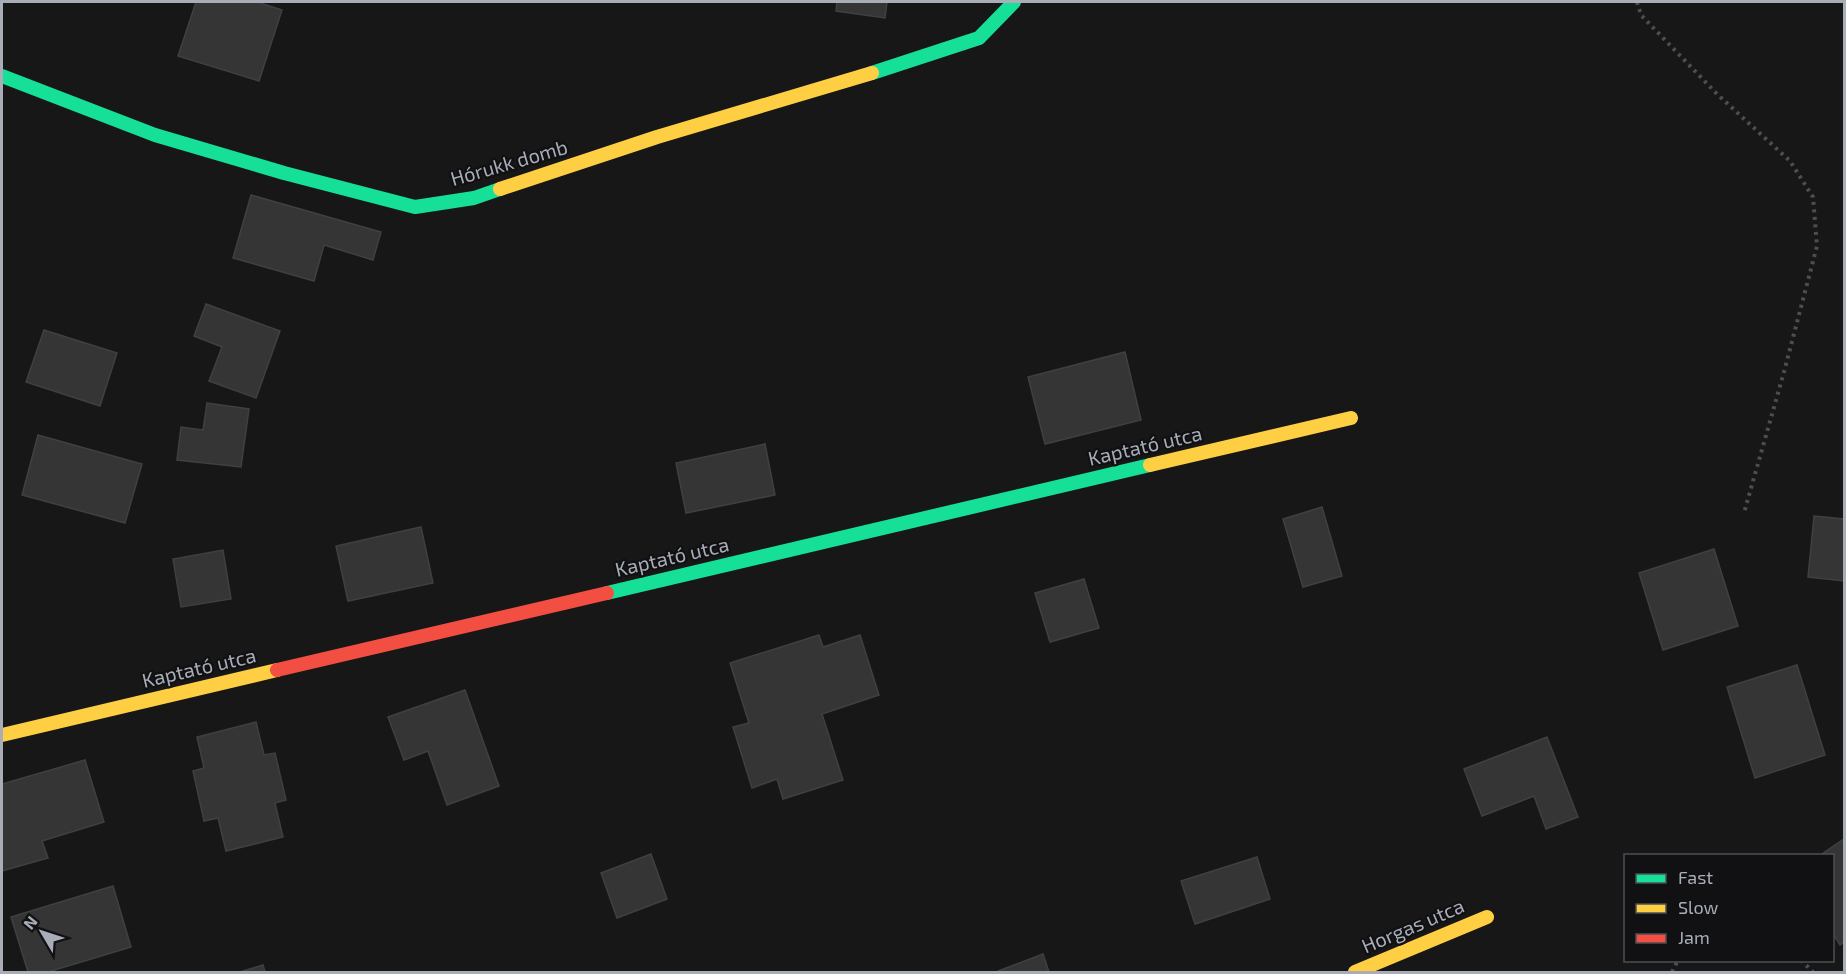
<svg xmlns="http://www.w3.org/2000/svg" width="1846" height="974" font-family="'Exo 2',sans-serif">
  <style>
    .building { fill: #353536; stroke: #3f4043; stroke-width: 1.5 }
    .lines { fill: none; stroke-linecap: round; stroke-linejoin: round }
    .path { stroke: #4d4e52; stroke-width: 4; stroke-dasharray: 3 4.5; stroke-linecap: butt }
    .fast { stroke: #16e098; stroke-width: 14 }
    .slow { stroke: #ffcf43; stroke-width: 14 }
    .jam { stroke: #f24e42; stroke-width: 14 }
    .labels { text-anchor: middle; stroke-width: 4.5; stroke-linejoin: round; paint-order: stroke }
    .street-label { font-size: 20px; fill: #a8adb8; stroke: #111113 }
  </style>
  <rect width="100%" height="100%" fill="#171717"/>
  <!-- building -->
  <g class="building">
    <path d="M 196,2 L 257,2 L 282,10 L 259,81 L 178,56 Z"/>
    <path d="M 837,2 L 887,2 L 885,18 L 836,11 Z"/>
    <path d="M 251,195 L 381,232 L 373,260 L 324,245 L 314,281 L 233,258 Z"/>
    <path d="M 206,304 L 280,331 L 256,398 L 209,381 L 222,347 L 194,336 Z"/>
    <path d="M 44,330 L 117,353 L 100,406 L 26,382 Z"/>
    <path d="M 1125,352 L 1141,420 L 1045,444 L 1028,377 Z"/>
    <path d="M 207,403 L 249,409 L 241,467 L 177,460 L 181,427 L 203,430 Z"/>
    <path d="M 38,435 L 142,464 L 125,523 L 22,495 Z"/>
    <path d="M 765,444 L 775,495 L 686,513 L 676,463 Z"/>
    <path d="M 1322,507 L 1342,576 L 1303,587 L 1283,519 Z"/>
    <path d="M 1814,516 L 1844,519 L 1844,581 L 1808,577 Z"/>
    <path d="M 421,527 L 433,583 L 348,601 L 336,546 Z"/>
    <path d="M 1714,549 L 1738,626 L 1663,650 L 1639,573 Z"/>
    <path d="M 223,550 L 231,599 L 181,607 L 173,559 Z"/>
    <path d="M 1084,579 L 1099,628 L 1050,642 L 1035,593 Z"/>
    <path d="M 819,635 L 823,647 L 860,635 L 879,695 L 822,714 L 843,780 L 783,799 L 777,779 L 752,788 L 733,727 L 749,723 L 730,663 Z"/>
    <path d="M 1797,665 L 1825,755 L 1755,778 L 1727,687 Z"/>
    <path d="M 465,690 L 499,786 L 447,805 L 428,751 L 404,760 L 388,717 Z"/>
    <path d="M 256,722 L 264,755 L 275,753 L 286,800 L 275,803 L 283,837 L 226,851 L 218,818 L 204,821 L 193,771 L 204,768 L 197,737 Z"/>
    <path d="M 1547,737 L 1578,817 L 1546,829 L 1534,796 L 1482,816 L 1464,769 Z"/>
    <path d="M 85,760 L 104,822 L 42,841 L 48,858 L 2,871 L 2,784 Z"/>
    <path d="M 1844,839 L 1844,942 L 1840,945 L 1832,932 L 1832,856 L 1819,856 Z"/>
    <path d="M 651,854 L 667,899 L 617,918 L 601,873 Z"/>
    <path d="M 1257,857 L 1270,899 L 1195,924 L 1181,881 Z"/>
    <path d="M 113,886 L 131,947 L 48,972 L 28,972 L 11,917 Z"/>
    <path d="M 1043,954 L 1049,972 L 998,972 L 998,971 Z"/>
    <path d="M 263,965 L 265,972 L 240,972 Z"/>
  </g>
  <g class="lines">
    <!-- path -->
    <g class="path">
      <path d="M 1637,2 L 1641,15 L 1717,94 L 1790,161 L 1813,197 L 1817,246 L 1784,372 L 1744,513"/>
      <path d="M 1801,960 L 1813,972"/>
      <path d="M 1672,972 L 1678,960"/>
    </g>
    <!-- fast -->
    <g class="fast">
      <path d="M 872,73 L 979,38 L 1014,2"/>
      <path d="M 2,76 L 155,135 L 284,173 L 415,207 L 474,198 L 500,189"/>
      <path d="M 607,593 L 1150,465"/>
    </g>
    <!-- slow -->
    <g class="slow">
      <path d="M 500,189 L 657,137 L 872,73"/>
      <path d="M 1150,465 L 1351,418"/>
      <path d="M 2,735 L 277,670"/>
      <path d="M 1355,972 L 1487,917"/>
    </g>
    <!-- jam -->
    <path class="jam" d="M 277,670 L 607,593"/>
  </g>
  <g class="labels">
    <!-- street labels -->
    <g class="street-label">
      <text transform="translate(509 163) rotate(-16)" y="7">Hórukk domb</text>
      <text transform="translate(1145 446) rotate(-13)" y="7">Kaptató utca</text>
      <text transform="translate(672 557) rotate(-13)" y="7">Kaptató utca</text>
      <text transform="translate(199 668) rotate(-13)" y="7">Kaptató utca</text>
      <text transform="translate(1413 926) rotate(-23)" y="7">Horgas utca</text>
    </g>
  </g>
  <!-- border -->
  <rect width="1846" height="974" fill="none" stroke="#a8adb8" stroke-width="6"/>
  <!-- legend -->
  <rect x="1624" y="854" width="210" height="108" fill="#111113" stroke="#4d4f55" stroke-width="1.5"/>
  <rect x="1636" y="874" width="30" height="9" fill="#16e098" stroke="#4d4f55" stroke-width="1.5"/>
  <text x="1678" y="884" font-size="18" fill="#a8adb8">Fast</text>
  <rect x="1636" y="904" width="30" height="9" fill="#ffcf43" stroke="#4d4f55" stroke-width="1.5"/>
  <text x="1678" y="914" font-size="18" fill="#a8adb8">Slow</text>
  <rect x="1636" y="934" width="30" height="9" fill="#f24e42" stroke="#4d4f55" stroke-width="1.5"/>
  <text x="1678" y="944" font-size="18" fill="#a8adb8">Jam</text>
  <!-- north arrow -->
  <g transform="translate(42 932) rotate(309)" stroke="#111113" stroke-width="4.5" paint-order="stroke">
  <path d="M0-4.5L10 22L0 15L-10 22Z" fill="#a8adb8"/>
  <text y="-9" font-size="16" font-weight="bold" text-anchor="middle" fill="#a8adb8">N</text>
  </g>
</svg>
